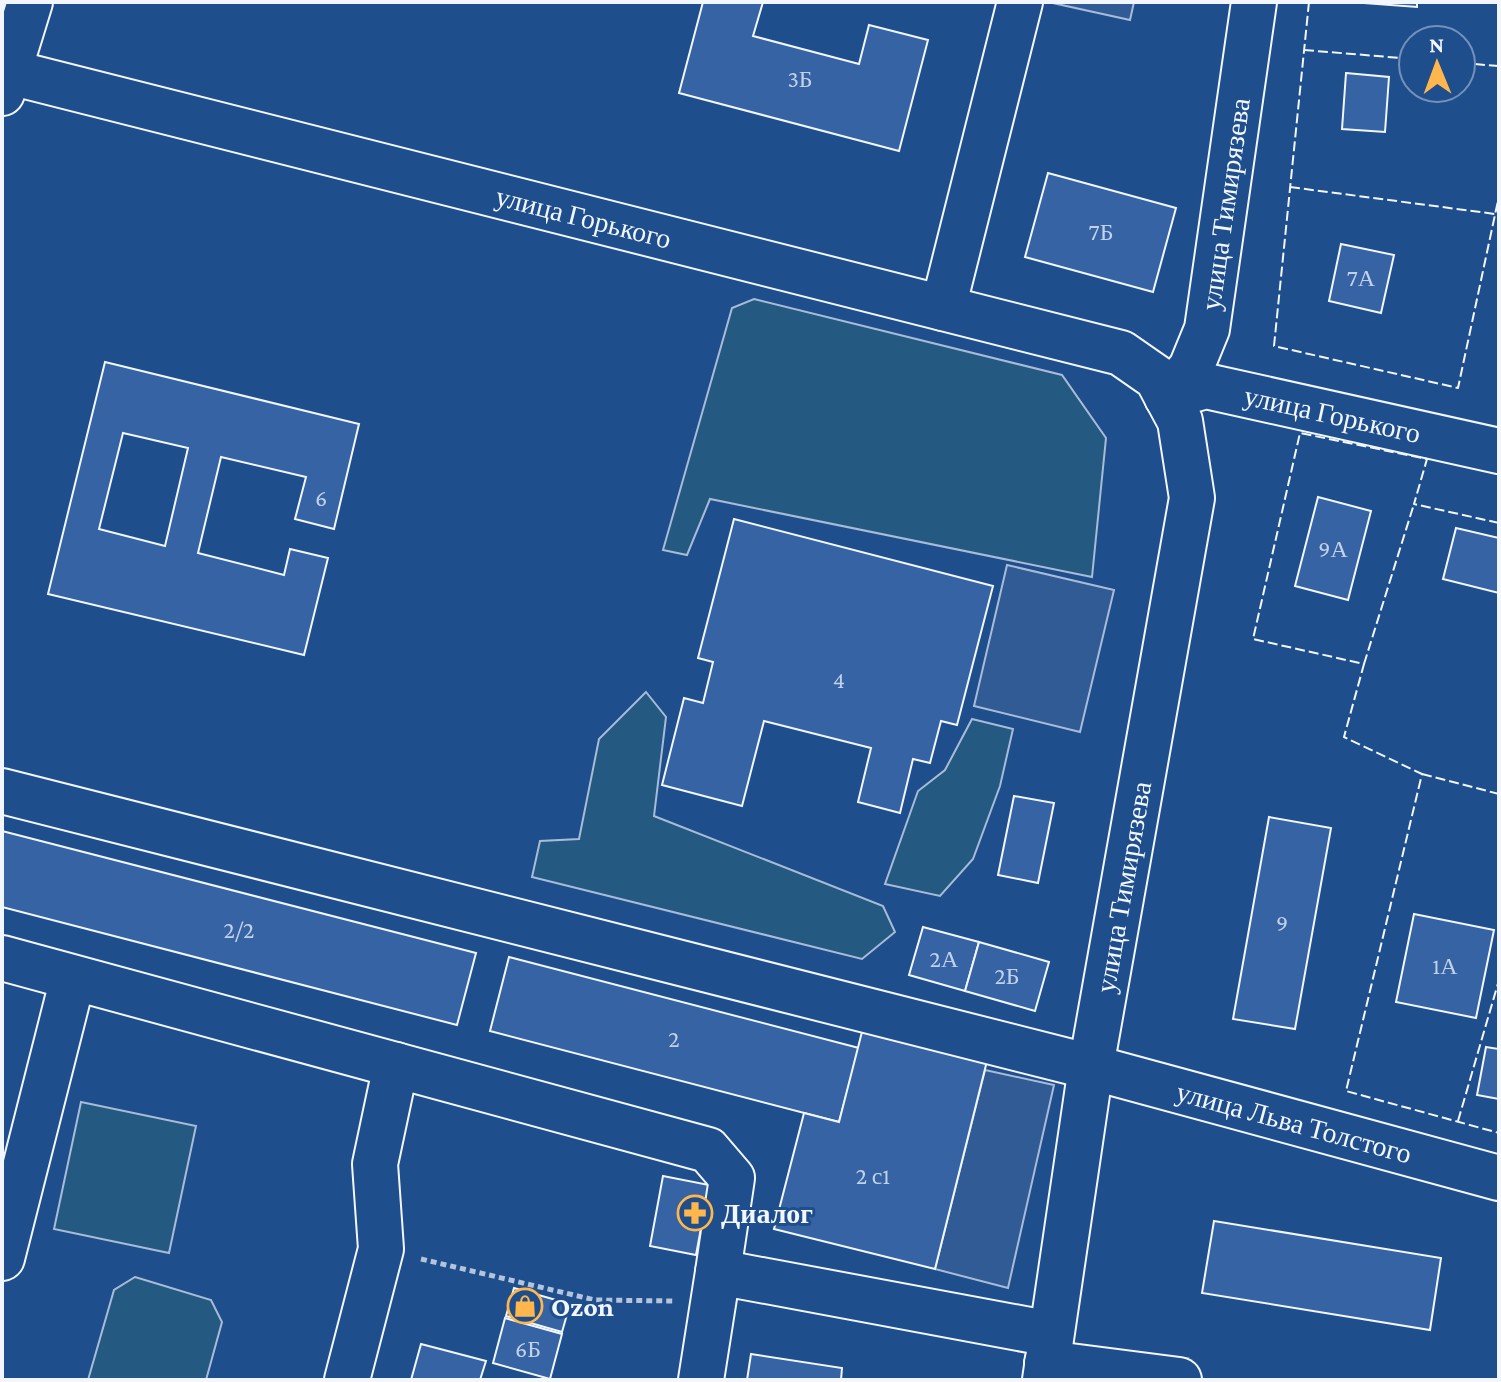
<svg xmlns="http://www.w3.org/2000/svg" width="1501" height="1382" font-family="'Crimson Pro',serif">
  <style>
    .green { fill: #245a82; stroke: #a8bbd7; stroke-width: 2 }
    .parking { fill: #305b95; stroke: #a8bbd7; stroke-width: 2 }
    .building { fill: #3563a3; stroke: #f2f6ff; stroke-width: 2; fill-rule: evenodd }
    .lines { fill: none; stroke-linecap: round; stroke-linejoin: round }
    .minor-casing { stroke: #f2f6ff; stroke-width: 48 }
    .path { stroke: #b3c4dc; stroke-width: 5; stroke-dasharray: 6 4; stroke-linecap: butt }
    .minor { stroke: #1f4e8c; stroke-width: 44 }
    .fence { stroke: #f2f6ff; stroke-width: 2; stroke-dasharray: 10 4; stroke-linecap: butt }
    .labels { text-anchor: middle; stroke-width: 6; stroke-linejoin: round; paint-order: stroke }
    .number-label { font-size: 24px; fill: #c3d1e8 }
    .street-label { font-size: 28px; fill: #f2f6ff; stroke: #1f4e8c }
    .poi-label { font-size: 28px; font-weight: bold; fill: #f2f6ff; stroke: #1f4e8c; text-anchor: start }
  </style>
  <rect width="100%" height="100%" fill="#1f4e8c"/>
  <!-- green -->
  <g class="green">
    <path d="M 754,299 L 1062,375 L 1106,438 L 1092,577 L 710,499 L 687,555 L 663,550 L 732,308 Z"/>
    <path d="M 646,692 L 666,717 L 654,816 L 883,906 L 895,932 L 862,959 L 532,877 L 540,841 L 579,839 L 599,739 Z"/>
    <path d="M 972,719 L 1013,729 L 1000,786 L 973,859 L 940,896 L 885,884 L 918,791 L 945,770 Z"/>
    <path d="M 81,1102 L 196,1126 L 169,1253 L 54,1229 Z"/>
    <path d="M 135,1277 L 211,1300 L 222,1322 L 206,1380 L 88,1380 L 114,1290 Z"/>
  </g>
  <!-- parking -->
  <g class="parking">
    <path d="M 1048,2 L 1134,2 L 1130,20 Z"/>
    <path d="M 1007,565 L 1114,590 L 1080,732 L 974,706 Z"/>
    <path d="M 985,1070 L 1054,1085 L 1008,1288 L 935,1269 Z"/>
  </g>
  <!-- building -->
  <g class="building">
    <path d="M 703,2 L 763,2 L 753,36 L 859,64 L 869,25 L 928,40 L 899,151 L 679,93 Z"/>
    <path d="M 1350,2 L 1417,2 L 1417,7 Z"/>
    <path d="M 1346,73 L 1389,77 L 1385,132 L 1342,129 Z"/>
    <path d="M 1048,173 L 1176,208 L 1153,292 L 1025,257 Z"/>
    <path d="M 1341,244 L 1394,255 L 1381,313 L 1329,301 Z"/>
    <path d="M 105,362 L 359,424 L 334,529 L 295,519 L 306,477 L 221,457 L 198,553 L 284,575 L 290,549 L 328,558 L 304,655 L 48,594 ZM 123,433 L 188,448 L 165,546 L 99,529 Z"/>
    <path d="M 1318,497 L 1371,511 L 1348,600 L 1295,586 Z"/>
    <path d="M 734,519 L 993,586 L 957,725 L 941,721 L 930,763 L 913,759 L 900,813 L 858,802 L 871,748 L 764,721 L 742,806 L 662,785 L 684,698 L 703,703 L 713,662 L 698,658 Z"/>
    <path d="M 1456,528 L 1499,538 L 1499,593 L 1443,579 Z"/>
    <path d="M 1014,796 L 1054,803 L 1038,883 L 998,875 Z"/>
    <path d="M 1269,817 L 1331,828 L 1295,1029 L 1233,1019 Z"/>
    <path d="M 2,831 L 476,953 L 457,1025 L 2,907 Z"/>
    <path d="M 1414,914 L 1494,930 L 1476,1018 L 1396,1002 Z"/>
    <path d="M 923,927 L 979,942 L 965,991 L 909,975 Z"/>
    <path d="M 979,942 L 1049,962 L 1035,1011 L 965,991 Z"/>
    <path d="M 509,957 L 859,1048 L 839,1122 L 490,1031 Z"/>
    <path d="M 864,1024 L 988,1057 L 935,1269 L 774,1229 L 804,1113 L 839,1122 Z"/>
    <path d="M 1486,1047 L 1499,1049 L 1499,1099 L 1477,1095 Z"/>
    <path d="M 663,1176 L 709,1185 L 696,1255 L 650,1246 Z"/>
    <path d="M 1214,1221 L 1441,1258 L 1430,1330 L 1202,1293 Z"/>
    <path d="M 514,1288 L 570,1304 L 562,1332 L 506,1316 Z"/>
    <path d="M 505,1318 L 562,1334 L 550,1379 L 493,1363 Z"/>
    <path d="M 421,1344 L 486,1361 L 480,1380 L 411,1380 Z"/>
    <path d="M 751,1354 L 842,1368 L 841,1380 L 747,1380 Z"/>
  </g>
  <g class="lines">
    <!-- minor casing -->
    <g class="minor-casing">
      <g id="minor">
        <path id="s1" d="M 2,70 L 1121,353 L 1157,378 L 1180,421 L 1192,498 L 1091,1067 L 1045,1380"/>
        <path d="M 2,93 L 30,2"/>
        <path d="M 943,308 L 1020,2"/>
        <path id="s2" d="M 1167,397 L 1191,368 L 1207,329 L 1254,2"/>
        <path id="s3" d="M 1167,397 L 1206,386 L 1499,451"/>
        <path id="s4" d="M 2,791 L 1091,1067 L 1499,1178"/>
        <path d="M 2,958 L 708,1150 L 732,1178 L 718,1272"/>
        <path d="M 2,1258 L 73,978"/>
        <path d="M 1047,1363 L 1179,1380"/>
        <path d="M 347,1380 L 381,1249 L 375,1164 L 396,1065"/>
        <path d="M 701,1380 L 718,1272 L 1051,1334"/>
      </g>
    </g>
    <!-- path -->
    <path class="path" d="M 421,1259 L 595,1300 L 674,1301"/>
    <!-- minor -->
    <use href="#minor" class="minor"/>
    <!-- fence -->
    <g class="fence">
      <path d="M 1309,2 L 1274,346 L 1458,388 L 1499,196"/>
      <path d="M 1304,50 L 1413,59"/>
      <path d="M 1461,63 L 1499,66"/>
      <path d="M 1290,187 L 1495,214"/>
      <path d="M 1499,523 L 1414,504 L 1427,459 L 1300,433 L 1253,639 L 1364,664 L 1344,737 L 1422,774 L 1346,1091 L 1499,1133"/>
      <path d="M 1364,664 L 1414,504"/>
      <path d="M 1422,774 L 1499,794"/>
      <path d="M 1458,1121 L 1499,980"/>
    </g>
  </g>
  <!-- icons -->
  <defs>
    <g id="pharmacy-ring" transform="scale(1.8)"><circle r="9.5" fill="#1f4e8c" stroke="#ffb74d" stroke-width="1.5"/><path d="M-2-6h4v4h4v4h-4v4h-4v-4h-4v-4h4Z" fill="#ffb74d"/></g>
    <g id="shop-ring" transform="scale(1.8)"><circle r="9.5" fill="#1f4e8c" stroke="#ffb74d" stroke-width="1.5"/><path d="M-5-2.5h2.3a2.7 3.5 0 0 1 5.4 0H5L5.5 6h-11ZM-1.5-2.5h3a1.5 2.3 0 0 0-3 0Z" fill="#ffb74d"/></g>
  </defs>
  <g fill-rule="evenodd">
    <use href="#pharmacy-ring" x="695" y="1213"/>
    <use href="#shop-ring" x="525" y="1306"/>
  </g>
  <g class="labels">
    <!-- number labels -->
    <g class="number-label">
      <text x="800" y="87">3Б</text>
      <text x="1101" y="240">7Б</text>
      <text x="1361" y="286">7А</text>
      <text x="321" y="506">6</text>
      <text x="1333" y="557">9А</text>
      <text x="839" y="688">4</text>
      <text x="1282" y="931">9</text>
      <text x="239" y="938">2/2</text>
      <text x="944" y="967">2А</text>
      <text x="1445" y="974">1А</text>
      <text x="1007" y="984">2Б</text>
      <text x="674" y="1047">2</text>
      <text x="873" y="1184">2 с1</text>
      <text x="528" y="1357">6Б</text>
    </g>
    <!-- street labels -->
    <g class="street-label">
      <text dy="10" stroke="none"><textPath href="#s2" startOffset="206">улица Тимирязева</textPath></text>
      <text dy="10" stroke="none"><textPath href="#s1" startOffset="600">улица Горького</textPath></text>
      <text dy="10" stroke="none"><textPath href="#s3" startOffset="170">улица Горького</textPath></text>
      <text transform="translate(1123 887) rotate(-80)" y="10">улица Тимирязева</text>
      <text dy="10" stroke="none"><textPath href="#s4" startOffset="1334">улица Льва Толстого</textPath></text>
    </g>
    <!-- poi labels -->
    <g class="poi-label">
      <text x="721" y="1223">Диалог</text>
      <text x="551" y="1316">Ozon</text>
    </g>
  </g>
  <!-- border -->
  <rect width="1501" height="1382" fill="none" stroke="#f2f6ff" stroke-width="8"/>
  <!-- north arrow -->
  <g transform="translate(1437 64) rotate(359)"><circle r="38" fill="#1f4e8c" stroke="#7391ba" stroke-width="2"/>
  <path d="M0-6L14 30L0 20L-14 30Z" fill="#ffb74d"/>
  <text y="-12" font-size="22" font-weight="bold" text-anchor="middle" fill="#f2f6ff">N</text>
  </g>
</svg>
